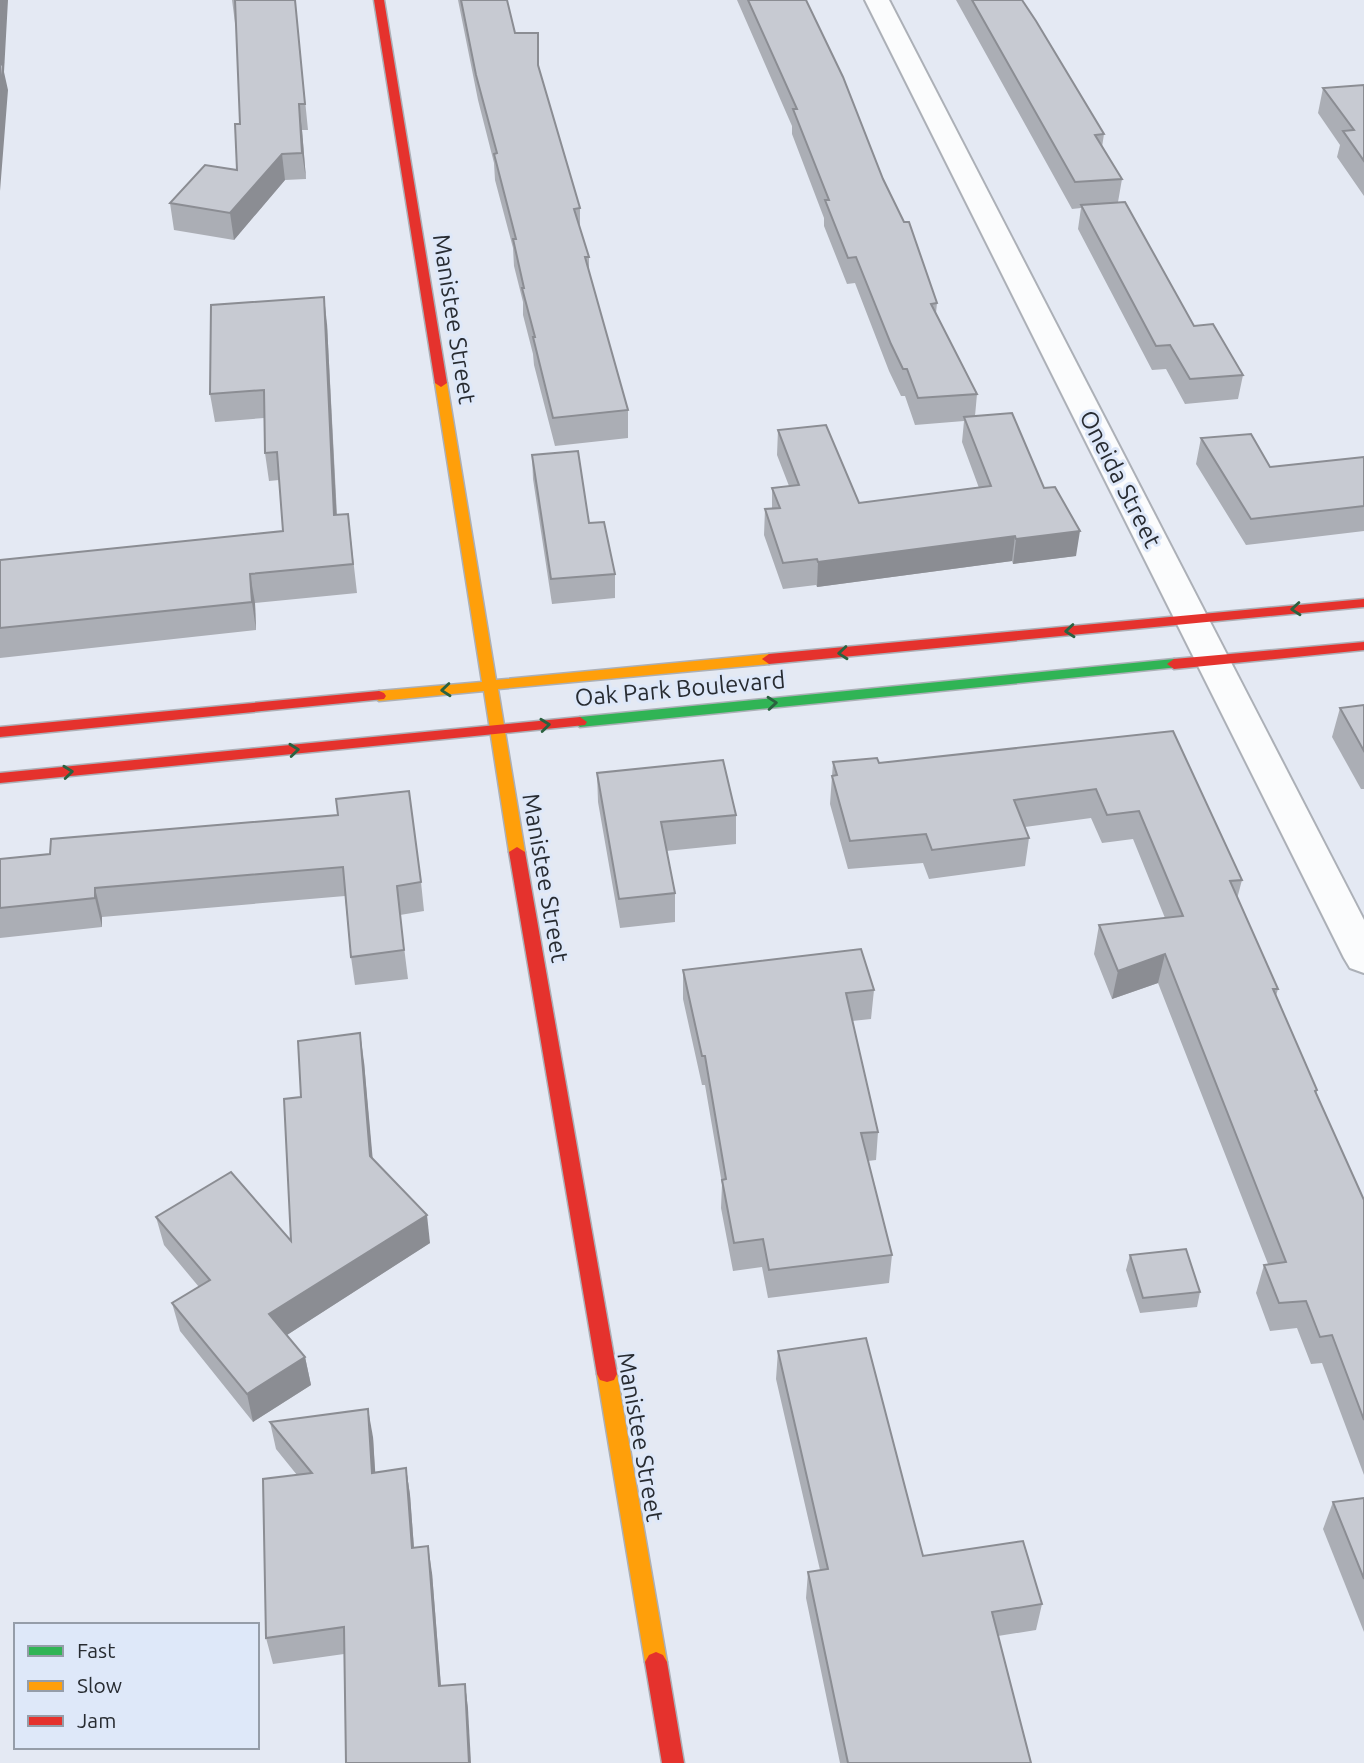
<svg xmlns="http://www.w3.org/2000/svg" width="1364" height="1763" font-family="Ubuntu,sans-serif">
  <style>
    .lines { fill: none; stroke-linecap: round; stroke-linejoin: round }
    .street-casing { stroke: #acb0b7; stroke-width: 4 }
    .fast-casing { stroke: #acb0b7; stroke-width: 3 }
    .slow-casing { stroke: #acb0b7; stroke-width: 3 }
    .jam-casing { stroke: #acb0b7; stroke-width: 3 }
    .street { fill: #fbfcfd; fill-rule: evenodd }
    .fast { fill: #30b455; fill-rule: evenodd }
    .slow { fill: #ff9f0a; fill-rule: evenodd }
    .jam { fill: #e5322d; fill-rule: evenodd }
    .wall { fill: #abaeb5 }
    .shaded-wall { fill: #8b8d93 }
    .building { fill: #c7cad2; stroke: #8b8d93; stroke-width: 2 }
    .oneway { stroke: #2b6240 }
    .labels { text-anchor: middle; stroke-width: 6; stroke-linejoin: round; paint-order: stroke }
    .street-label { font-size: 24px; fill: #282c32; stroke: #dee8f9 }
  </style>
  <rect width="100%" height="100%" fill="#e4e9f3"/>
  <g class="lines">
    <!-- street casing -->
    <g class="street-casing">
      <path id="street" d="M 865,0 L 889,0 L 1364,920 L 1364,973 L 1350,968 L 1344,958 Z"/>
    </g>
    <!-- fast casing -->
    <g class="fast-casing">
      <path id="fast" d="M 1174,659 L 1179,661 L 1181,664 L 1179,667 L 580,727 L 573,722 L 580,717 Z"/>
    </g>
    <!-- slow casing -->
    <g class="slow-casing">
      <g id="slow">
        <path d="M 441,379 L 447,383 L 496,680 L 769,654 L 776,659 L 769,664 L 498,689 L 525,852 L 517,857 L 509,852 L 484,691 L 379,701 L 372,696 L 379,691 L 482,682 L 435,383 Z"/>
        <path d="M 607,1366 L 614,1368 L 617,1374 L 667,1662 L 663,1669 L 656,1672 L 649,1669 L 645,1662 L 597,1374 L 600,1368 Z"/>
      </g>
    </g>
    <!-- jam casing -->
    <g class="jam-casing">
      <g id="jam">
        <path d="M 374,0 L 384,0 L 447,383 L 441,387 L 435,383 Z"/>
        <path d="M 1364,599 L 1364,607 L 769,664 L 762,659 L 769,654 Z"/>
        <path d="M 1364,642 L 1364,650 L 1174,669 L 1167,664 L 1174,659 Z"/>
        <path d="M 379,691 L 384,693 L 386,696 L 384,699 L 0,737 L 0,727 Z"/>
        <path d="M 580,717 L 587,722 L 585,725 L 0,783 L 0,773 Z"/>
        <path d="M 517,847 L 525,852 L 617,1374 L 614,1380 L 607,1382 L 600,1380 L 597,1374 L 509,852 Z"/>
        <path d="M 656,1652 L 663,1655 L 667,1662 L 684,1763 L 662,1763 L 645,1662 L 649,1655 Z"/>
      </g>
    </g>
    <!-- street -->
    <use href="#street" class="street"/>
    <!-- fast -->
    <use href="#fast" class="fast"/>
    <!-- slow -->
    <use href="#slow" class="slow"/>
    <!-- jam -->
    <use href="#jam" class="jam"/>
  </g>
  <!-- wall -->
  <g class="wall">
    <path d="M 232,0 L 295,0 L 308,130 L 302,130 L 306,179 L 285,180 L 234,240 L 174,230 L 170,203 L 237,170 L 240,124 L 239,84 L 236,23 L 235,23 Z"/>
    <path d="M 458,0 L 507,0 L 515,33 L 539,58 L 539,70 L 580,208 L 580,230 L 589,257 L 589,271 L 628,410 L 628,438 L 555,446 L 534,365 L 533,354 L 523,315 L 523,302 L 514,266 L 513,248 L 495,180 L 494,163 L 478,100 Z"/>
    <path d="M 737,0 L 806,0 L 937,303 L 936,313 L 977,394 L 975,416 L 1044,488 L 1076,556 L 1013,564 L 1012,561 L 817,587 L 816,585 L 783,589 L 764,535 L 765,509 L 772,509 L 772,488 L 789,486 L 777,455 L 778,430 L 859,503 L 979,488 L 962,442 L 964,421 L 915,425 L 905,396 L 901,396 L 889,371 L 855,283 L 847,284 L 824,226 L 824,218 L 792,134 L 792,126 Z"/>
    <path d="M 956,0 L 1022,0 L 1104,134 L 1102,147 L 1122,179 L 1118,202 L 1194,326 L 1243,375 L 1238,399 L 1185,404 L 1166,369 L 1152,370 L 1078,229 L 1081,208 L 1072,209 Z"/>
    <path d="M 1364,85 L 1364,196 L 1337,157 L 1340,145 L 1318,113 L 1323,88 Z"/>
    <path d="M 327,324 L 337,515 L 348,514 L 357,593 L 255,603 L 256,630 L 0,658 L 0,560 L 283,531 L 279,480 L 269,481 L 265,453 L 264,418 L 215,422 L 210,394 Z"/>
    <path d="M 1201,438 L 1270,467 L 1364,457 L 1364,531 L 1246,545 L 1196,464 Z"/>
    <path d="M 532,455 L 589,523 L 615,574 L 615,598 L 552,604 L 533,479 Z"/>
    <path d="M 1364,705 L 1364,789 L 1361,789 L 1332,737 L 1340,708 Z"/>
    <path d="M 1173,731 L 1242,880 L 1237,899 L 1278,989 L 1276,996 L 1317,1090 L 1316,1094 L 1364,1200 L 1364,1475 L 1322,1363 L 1311,1364 L 1297,1328 L 1270,1331 L 1256,1293 L 1264,1265 L 1268,1264 L 1158,983 L 1112,999 L 1094,954 L 1099,925 L 1165,918 L 1133,839 L 1102,843 L 1091,818 L 1025,827 L 1029,838 L 1025,866 L 929,879 L 923,863 L 848,869 L 830,804 L 833,762 L 879,763 Z"/>
    <path d="M 597,773 L 736,815 L 736,844 L 666,851 L 675,893 L 675,922 L 620,928 L 598,802 Z"/>
    <path d="M 338,815 L 421,882 L 424,911 L 400,915 L 408,979 L 355,985 L 351,957 L 345,896 L 102,917 L 102,927 L 0,938 L 0,859 L 50,854 Z"/>
    <path d="M 683,970 L 874,990 L 871,1019 L 852,1021 L 878,1132 L 876,1160 L 868,1161 L 892,1255 L 889,1283 L 768,1298 L 762,1267 L 733,1271 L 721,1208 L 722,1184 L 705,1085 L 702,1085 L 683,999 Z"/>
    <path d="M 364,1062 L 372,1158 L 430,1243 L 287,1335 L 305,1357 L 311,1385 L 253,1422 L 180,1331 L 172,1303 L 199,1287 L 164,1245 L 156,1217 L 291,1241 L 301,1097 Z"/>
    <path d="M 1130,1255 L 1200,1292 L 1197,1307 L 1140,1313 L 1126,1270 Z"/>
    <path d="M 778,1351 L 923,1556 L 1042,1604 L 1036,1630 L 998,1636 L 1031,1763 L 840,1763 L 806,1598 L 808,1572 L 820,1570 L 776,1379 Z"/>
    <path d="M 270,1422 L 373,1437 L 375,1473 L 406,1468 L 410,1495 L 414,1548 L 432,1573 L 441,1686 L 465,1684 L 468,1709 L 344,1654 L 273,1664 L 266,1638 L 297,1475 L 276,1449 Z"/>
    <path d="M 1364,1498 L 1364,1632 L 1323,1529 L 1333,1502 Z"/>
  </g>
  <!-- shaded-wall -->
  <g class="shaded-wall">
    <path d="M 2,0 L 8,0 L 4,72 L 8,90 L 0,191 L 0,29 Z"/>
    <path d="M 538,33 L 539,58 L 539,90 L 538,65 Z"/>
    <path d="M 299,104 L 302,130 L 306,179 L 302,153 Z"/>
    <path d="M 282,154 L 285,180 L 234,240 L 230,213 Z"/>
    <path d="M 324,297 L 327,324 L 338,544 L 334,515 Z"/>
    <path d="M 1080,531 L 1076,556 L 1013,564 L 1016,539 Z"/>
    <path d="M 1015,536 L 1012,561 L 817,587 L 818,562 Z"/>
    <path d="M 250,574 L 255,603 L 256,630 L 252,602 Z"/>
    <path d="M 95,888 L 102,917 L 102,927 L 95,898 Z"/>
    <path d="M 1165,954 L 1158,983 L 1112,999 L 1118,971 Z"/>
    <path d="M 360,1033 L 364,1062 L 375,1184 L 370,1156 Z"/>
    <path d="M 427,1215 L 430,1243 L 276,1342 L 269,1314 Z"/>
    <path d="M 305,1357 L 311,1385 L 253,1422 L 247,1394 Z"/>
    <path d="M 368,1409 L 373,1437 L 377,1500 L 372,1473 Z"/>
    <path d="M 406,1468 L 410,1495 L 416,1575 L 412,1548 Z"/>
    <path d="M 428,1546 L 432,1573 L 443,1712 L 439,1686 Z"/>
    <path d="M 465,1684 L 468,1709 L 471,1763 L 469,1763 Z"/>
  </g>
  <!-- building -->
  <g class="building">
    <path d="M 0,0 L 2,0 L 0,29 Z"/>
    <path d="M 235,0 L 295,0 L 305,104 L 299,104 L 302,153 L 282,154 L 230,213 L 170,203 L 205,165 L 237,170 L 235,124 L 240,124 Z"/>
    <path d="M 461,0 L 507,0 L 515,33 L 538,33 L 538,65 L 580,208 L 574,209 L 589,257 L 585,257 L 628,410 L 553,418 L 533,337 L 535,337 L 522,288 L 524,288 L 513,239 L 516,239 L 494,154 L 497,153 L 476,75 Z"/>
    <path d="M 748,0 L 806,0 L 843,77 L 883,179 L 904,222 L 909,222 L 937,303 L 931,304 L 977,394 L 918,398 L 907,369 L 903,369 L 891,344 L 856,257 L 848,258 L 825,200 L 829,200 L 793,109 L 797,109 Z"/>
    <path d="M 972,0 L 1022,0 L 1036,21 L 1104,134 L 1095,135 L 1122,179 L 1075,182 Z"/>
    <path d="M 3,64 L 0,97 L 0,65 Z"/>
    <path d="M 1364,85 L 1364,161 L 1343,131 L 1354,130 L 1323,88 Z"/>
    <path d="M 1125,202 L 1194,326 L 1213,324 L 1243,375 L 1190,379 L 1170,345 L 1156,346 L 1081,205 Z"/>
    <path d="M 324,297 L 334,515 L 348,514 L 353,564 L 250,574 L 252,602 L 0,628 L 0,560 L 283,531 L 277,452 L 265,453 L 264,390 L 210,394 L 211,305 Z"/>
    <path d="M 1012,413 L 1044,488 L 1055,487 L 1080,531 L 1016,539 L 1015,536 L 818,562 L 817,559 L 783,563 L 765,509 L 780,508 L 772,488 L 799,485 L 778,430 L 826,425 L 859,503 L 991,486 L 964,417 Z"/>
    <path d="M 1251,434 L 1270,467 L 1364,457 L 1364,506 L 1251,519 L 1201,438 Z"/>
    <path d="M 578,451 L 589,523 L 604,522 L 615,574 L 551,579 L 532,455 Z"/>
    <path d="M 1364,705 L 1364,751 L 1340,708 Z"/>
    <path d="M 1173,731 L 1242,880 L 1230,881 L 1278,989 L 1273,989 L 1317,1090 L 1315,1091 L 1364,1200 L 1364,1420 L 1332,1335 L 1320,1337 L 1306,1301 L 1279,1303 L 1264,1265 L 1286,1262 L 1165,954 L 1118,971 L 1099,925 L 1183,916 L 1139,811 L 1107,815 L 1096,789 L 1014,800 L 1029,838 L 932,850 L 926,834 L 850,841 L 832,776 L 837,775 L 833,762 L 877,758 L 879,763 Z"/>
    <path d="M 723,760 L 736,815 L 661,822 L 675,893 L 619,899 L 597,773 Z"/>
    <path d="M 409,791 L 421,882 L 397,886 L 404,950 L 351,957 L 343,867 L 95,888 L 95,898 L 0,908 L 0,859 L 50,854 L 51,839 L 338,815 L 336,799 Z"/>
    <path d="M 861,949 L 874,990 L 846,993 L 878,1132 L 861,1133 L 892,1255 L 769,1270 L 763,1239 L 734,1243 L 722,1180 L 726,1179 L 705,1056 L 702,1056 L 683,970 Z"/>
    <path d="M 360,1033 L 370,1156 L 427,1215 L 269,1314 L 305,1357 L 247,1394 L 172,1303 L 210,1280 L 156,1217 L 231,1172 L 291,1241 L 284,1099 L 301,1097 L 298,1041 Z"/>
    <path d="M 1186,1249 L 1200,1292 L 1143,1298 L 1130,1255 Z"/>
    <path d="M 866,1338 L 923,1556 L 1023,1541 L 1042,1604 L 992,1612 L 1031,1763 L 848,1763 L 808,1572 L 828,1569 L 778,1351 Z"/>
    <path d="M 368,1409 L 372,1473 L 406,1468 L 412,1548 L 428,1546 L 439,1686 L 465,1684 L 469,1763 L 346,1763 L 344,1627 L 266,1638 L 263,1479 L 312,1473 L 270,1422 Z"/>
    <path d="M 1364,1498 L 1364,1579 L 1333,1502 Z"/>
  </g>
  <!-- one-way arrows -->
  <defs><path id="oneway-chevron" d="M-2-3.5L2.5 0L-2 3.5" fill="none" stroke-width="1.6" stroke-linecap="round" stroke-linejoin="round" transform="scale(1.75)"/></defs>
  <g class="oneway">
    <use href="#oneway-chevron" transform="translate(1296 609) rotate(175)"/>
    <use href="#oneway-chevron" transform="translate(1070 631) rotate(175)"/>
    <use href="#oneway-chevron" transform="translate(843 653) rotate(175)"/>
    <use href="#oneway-chevron" transform="translate(446 690) rotate(175)"/>
    <use href="#oneway-chevron" transform="translate(772 703) rotate(-5)"/>
    <use href="#oneway-chevron" transform="translate(545 725) rotate(-6)"/>
    <use href="#oneway-chevron" transform="translate(294 750) rotate(-6)"/>
    <use href="#oneway-chevron" transform="translate(68 772) rotate(-6)"/>
  </g>
  <g class="labels">
    <!-- street labels -->
    <g class="street-label">
      <text transform="translate(454 319) rotate(81)" y="8">Manistee Street</text>
      <text transform="translate(1120 479) rotate(63)" y="8">Oneida Street</text>
      <text transform="translate(680 689) rotate(-5)" y="8">Oak Park Boulevard</text>
      <text transform="translate(545 878) rotate(80)" y="8">Manistee Street</text>
      <text transform="translate(640 1437) rotate(80)" y="8">Manistee Street</text>
    </g>
  </g>
  <!-- legend -->
  <rect x="14" y="1623" width="245" height="126" fill="#dee8f9" stroke="#959da9" stroke-width="2"/>
  <rect x="28" y="1646" width="35" height="10" fill="#30b455" stroke="#959da9" stroke-width="2"/>
  <text x="77" y="1658" font-size="21" fill="#282c32">Fast</text>
  <rect x="28" y="1681" width="35" height="10" fill="#ff9f0a" stroke="#959da9" stroke-width="2"/>
  <text x="77" y="1693" font-size="21" fill="#282c32">Slow</text>
  <rect x="28" y="1716" width="35" height="10" fill="#e5322d" stroke="#959da9" stroke-width="2"/>
  <text x="77" y="1728" font-size="21" fill="#282c32">Jam</text>
</svg>
